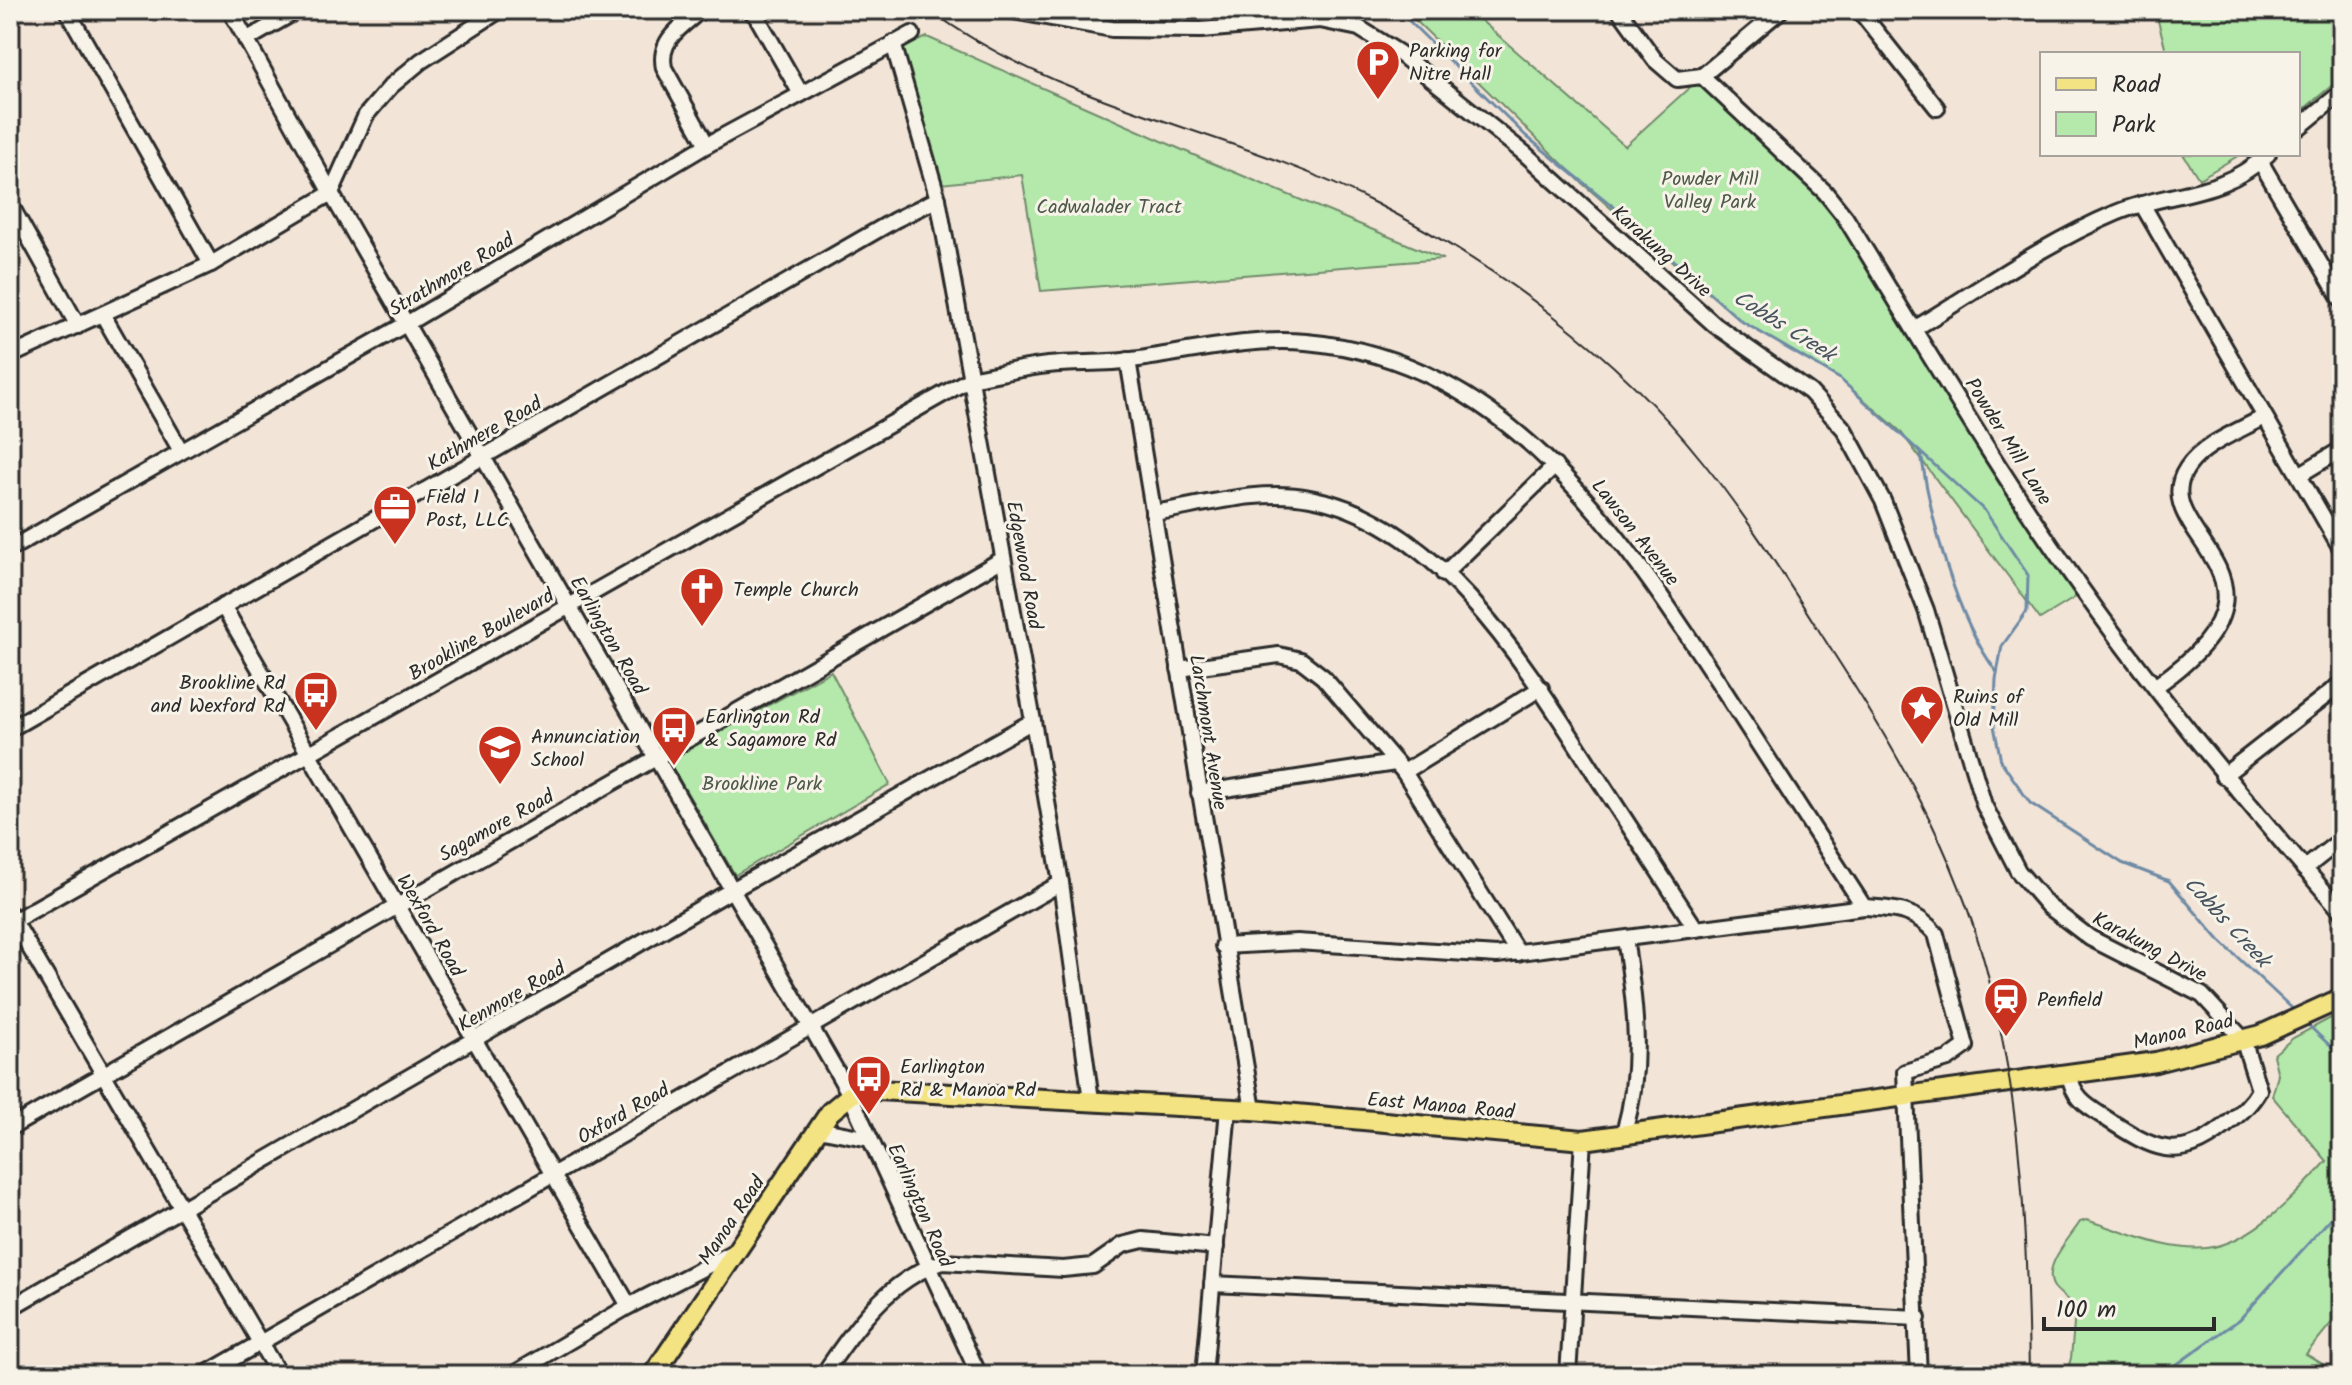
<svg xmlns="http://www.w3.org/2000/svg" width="2352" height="1385" font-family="Kalam,sans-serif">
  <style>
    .green { fill: #b4e9ab; stroke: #708a6b; stroke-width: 2 }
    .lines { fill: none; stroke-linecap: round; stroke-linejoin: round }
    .stream { stroke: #6e8aa5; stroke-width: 3 }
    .minor-casing { stroke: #2b2b2b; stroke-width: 20 }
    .major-casing { stroke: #2b2b2b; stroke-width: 24 }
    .minor { stroke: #f7f3e8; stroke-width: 14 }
    .major { stroke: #f4e382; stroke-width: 18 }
    .tram { stroke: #2b2b2b; stroke-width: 2 }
    .labels { text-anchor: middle; stroke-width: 6; stroke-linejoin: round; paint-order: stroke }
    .poi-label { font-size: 20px; fill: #2b2b2b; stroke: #f7f3e8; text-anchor: start }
    .park-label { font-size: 20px; fill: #4d5a4b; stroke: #f7f3e8 }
    .street-label { font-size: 20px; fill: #2b2b2b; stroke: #f7f3e8 }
    .water-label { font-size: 22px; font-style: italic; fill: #47535e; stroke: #f7f3e8 }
  </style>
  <rect width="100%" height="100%" fill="#f2e4d7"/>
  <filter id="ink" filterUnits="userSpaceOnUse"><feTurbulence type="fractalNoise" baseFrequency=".0125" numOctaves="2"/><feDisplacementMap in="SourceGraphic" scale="16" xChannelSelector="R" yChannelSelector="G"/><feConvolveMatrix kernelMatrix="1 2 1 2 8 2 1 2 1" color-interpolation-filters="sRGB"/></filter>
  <g filter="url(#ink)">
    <!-- green -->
    <g class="green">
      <path d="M 1405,10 L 1469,10 L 1625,146 L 1702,76 L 1825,192 L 2084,592 L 2040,619 L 1900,431 L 1840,379 L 1741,321 L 1583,184 Z"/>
      <path d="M 2155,10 L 2342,10 L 2342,77 L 2298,114 L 2298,54 L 2167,54 Z"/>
      <path d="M 927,37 L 1205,160 L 1443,259 L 1041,291 L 1022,175 L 941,184 L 900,48 Z"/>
      <path d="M 2183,154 L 2241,154 L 2199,179 Z"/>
      <path d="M 831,671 L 890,784 L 735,875 L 668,760 Z"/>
      <path d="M 2342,1012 L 2342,1310 L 2306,1354 L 2341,1375 L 2066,1375 L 2071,1358 L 2075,1312 C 2072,1300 2061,1296 2054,1287 C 2041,1267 2070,1238 2080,1222 L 2086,1220 C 2123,1231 2167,1252 2207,1248 C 2252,1243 2298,1193 2327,1161 L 2272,1096 L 2278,1075 L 2273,1055 L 2293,1038 Z"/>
    </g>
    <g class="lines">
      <!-- stream -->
      <g class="stream">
        <path d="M 1398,10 L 1526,136 L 1625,216 L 1741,321 L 1840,379 L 1985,511 L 2028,575 L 2027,611 L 2002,646 L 1996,679 L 1994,726 L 2001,761 L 2030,803 L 2122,863 L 2169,881 L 2219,940 L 2296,1012"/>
        <path d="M 1921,454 C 1931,521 1956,618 1996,671"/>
        <path d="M 2306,1023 L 2342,1057"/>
        <path d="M 2162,1375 L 2240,1319 L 2342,1206"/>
      </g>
      <!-- minor casing -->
      <g class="minor-casing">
        <g id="minor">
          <path d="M 67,10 L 211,264"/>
          <path d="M 230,10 L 331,193 L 849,1093 L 979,1375"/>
          <path d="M 701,10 C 681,27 658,40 664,68 L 707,145"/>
          <path d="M 750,10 L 757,17 L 801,94"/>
          <path d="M 1008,10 L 1112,29 L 1201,30 L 1320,20 L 1359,28 L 1399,53 L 1524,153 L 1715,325 L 1810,392 L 1844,429 L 1883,501 L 1926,610 L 1984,805 L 2018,871 L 2048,906 L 2090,938 L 2202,995 L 2243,1039 L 2259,1090 C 2251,1105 2238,1115 2225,1126 C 2178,1164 2153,1149 2107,1119 C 2087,1106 2073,1099 2069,1074"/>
          <path d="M 1619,10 L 1655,60 L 1677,79 L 1702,76"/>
          <path d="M 1859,10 L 1937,108"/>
          <path d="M 246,40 L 298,10"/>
          <path d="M 893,43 L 938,199 L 1033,721 L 1061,883 L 1091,1100"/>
          <path d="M 1702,76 L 1825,192 L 1845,217 C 1923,343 1997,471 2083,591 C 2163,704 2252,808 2342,912"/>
          <path d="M 1702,76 L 1781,10"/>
          <path d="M 2298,128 L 2342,92"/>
          <path d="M 2260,161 L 2342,301"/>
          <path d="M 10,204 L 78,326"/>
          <path d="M 2142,204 L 2342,550"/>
          <path d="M 103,315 L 181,451"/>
          <path d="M 1914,329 C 1980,289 2045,243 2116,213 C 2170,190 2219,199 2268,154"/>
          <path d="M 10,356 L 211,264 L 331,193 L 366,115 L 391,86 L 421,61 L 500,10"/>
          <path d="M 1128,360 L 1253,1110"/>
          <path d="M 2299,475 L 2342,449"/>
          <path d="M 1153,513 C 1203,505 1260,488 1310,498 C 1440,522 1528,669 1594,772 C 1628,824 1662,877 1696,929"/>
          <path d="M 10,549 L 406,324 L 707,145 L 912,34"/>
          <path d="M 1444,574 L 1555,466"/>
          <path d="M 223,606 L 629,1306"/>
          <path d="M 1179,669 L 1279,655 L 1301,660 L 1323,677 L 1404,772 L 1518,953"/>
          <path d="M 2156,686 C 2315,576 2142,535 2187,468 C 2203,444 2239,431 2264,417"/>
          <path d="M 10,729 L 895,220 L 938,199"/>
          <path d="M 1404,772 L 1541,688"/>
          <path d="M 2223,776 L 2342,683"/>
          <path d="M 1199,793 L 1395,763"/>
          <path d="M 2304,869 L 2342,839"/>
          <path d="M 10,914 L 279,1375"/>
          <path d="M 10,923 L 970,379 C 996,374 1022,368 1048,365 C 1076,362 1104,364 1132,360 C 1190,352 1248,337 1306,342 C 1507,359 1623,536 1723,689 C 1770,762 1817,834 1864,907 C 1895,909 1915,909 1936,934 L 1966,1046 L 1948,1059 L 1905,1072 L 1919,1375"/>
          <path d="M 1223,946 L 1297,942 L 1497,955 L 1864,907"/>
          <path d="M 10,1128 L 1003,559"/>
          <path d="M 818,1129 L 870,1139"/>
          <path d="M 1624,1133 C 1643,1067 1636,1005 1625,939"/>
          <path d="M 1212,1284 L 1918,1318"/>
          <path d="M 10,1308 L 732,890 L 1033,721"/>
          <path d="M 204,1375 L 1061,883"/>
          <path d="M 512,1375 L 629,1306 L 736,1251"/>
          <path d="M 823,1375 C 853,1330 889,1278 943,1262 L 1063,1269 L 1093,1266 L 1123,1245 L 1143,1240 L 1216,1247"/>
          <path d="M 1204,1375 L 1228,1109"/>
          <path d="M 1568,1375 L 1583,1140"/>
        </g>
      </g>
      <!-- major casing -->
      <g class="major-casing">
        <path id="major" d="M 653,1375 L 830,1112 L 858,1089 L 1253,1110 L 1583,1140 L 2156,1062 L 2261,1035 L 2342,998"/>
      </g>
      <!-- minor -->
      <use href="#minor" class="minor"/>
      <!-- major -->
      <use href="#major" class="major"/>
      <!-- tram -->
      <path class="tram" d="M 930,10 C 1063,109 1230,128 1375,203 C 1498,266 1616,353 1703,462 C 1751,522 1791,587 1832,651 C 1897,751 1955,852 1986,968 C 2022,1102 2027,1236 2029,1375"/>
    </g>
  </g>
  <!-- icons -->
  <defs>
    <g id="parking-pin" transform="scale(2.3)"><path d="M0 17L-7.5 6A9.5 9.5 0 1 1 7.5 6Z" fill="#c8321e" stroke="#f7f3e8"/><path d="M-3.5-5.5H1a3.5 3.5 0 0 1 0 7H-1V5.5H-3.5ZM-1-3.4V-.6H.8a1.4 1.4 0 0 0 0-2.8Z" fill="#fff"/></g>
    <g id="office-pin" transform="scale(2.3)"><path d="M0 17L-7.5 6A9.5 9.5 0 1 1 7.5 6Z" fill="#c8321e" stroke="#f7f3e8"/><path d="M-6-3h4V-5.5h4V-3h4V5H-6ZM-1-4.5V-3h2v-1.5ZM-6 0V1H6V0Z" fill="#fff"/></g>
    <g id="church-pin" transform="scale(2.3)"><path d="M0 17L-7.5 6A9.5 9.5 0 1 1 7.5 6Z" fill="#c8321e" stroke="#f7f3e8"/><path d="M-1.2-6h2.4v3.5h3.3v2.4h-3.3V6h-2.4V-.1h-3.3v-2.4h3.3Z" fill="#fff"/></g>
    <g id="bus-pin" transform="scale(2.3)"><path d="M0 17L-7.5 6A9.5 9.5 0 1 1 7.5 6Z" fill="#c8321e" stroke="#f7f3e8"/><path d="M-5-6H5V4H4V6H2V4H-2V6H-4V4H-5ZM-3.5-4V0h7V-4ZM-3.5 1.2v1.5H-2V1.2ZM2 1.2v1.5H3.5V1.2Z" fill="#fff"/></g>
    <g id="sight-pin" transform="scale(2.3)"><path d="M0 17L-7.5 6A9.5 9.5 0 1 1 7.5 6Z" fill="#c8321e" stroke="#f7f3e8"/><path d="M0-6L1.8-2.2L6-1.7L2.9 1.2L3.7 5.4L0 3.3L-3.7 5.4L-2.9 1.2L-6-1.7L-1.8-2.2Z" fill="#fff"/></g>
    <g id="school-pin" transform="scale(2.3)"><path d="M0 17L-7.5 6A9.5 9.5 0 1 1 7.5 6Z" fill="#c8321e" stroke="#f7f3e8"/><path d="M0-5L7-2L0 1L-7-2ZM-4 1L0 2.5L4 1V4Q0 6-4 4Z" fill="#fff"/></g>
    <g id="station-pin" transform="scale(2.3)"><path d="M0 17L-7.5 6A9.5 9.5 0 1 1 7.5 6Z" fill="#c8321e" stroke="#f7f3e8"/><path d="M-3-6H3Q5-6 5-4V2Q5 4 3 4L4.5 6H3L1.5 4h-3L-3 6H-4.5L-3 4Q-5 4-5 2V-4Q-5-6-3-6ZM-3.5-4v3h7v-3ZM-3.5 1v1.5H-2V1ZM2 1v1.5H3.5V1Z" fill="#fff"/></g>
  </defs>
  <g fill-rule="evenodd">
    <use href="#parking-pin" x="1378" y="62"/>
    <use href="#office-pin" x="395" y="507"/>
    <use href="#church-pin" x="702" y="589"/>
    <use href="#bus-pin" x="316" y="693"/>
    <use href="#sight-pin" x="1922" y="707"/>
    <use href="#bus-pin" x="674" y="728"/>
    <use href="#school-pin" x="500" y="747"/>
    <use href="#station-pin" x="2006" y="999"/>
    <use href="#bus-pin" x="869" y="1077"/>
  </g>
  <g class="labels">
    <!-- poi labels -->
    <g class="poi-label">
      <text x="1409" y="57">Parking for<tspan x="1409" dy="23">Nitre Hall</tspan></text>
      <text x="426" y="503">Field 1<tspan x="426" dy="23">Post, LLC</tspan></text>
      <text x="733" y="596">Temple Church</text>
      <text x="285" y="689" text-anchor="end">Brookline Rd<tspan x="285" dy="23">and Wexford Rd</tspan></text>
      <text x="1953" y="703">Ruins of<tspan x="1953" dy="23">Old Mill</tspan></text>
      <text x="705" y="723">Earlington Rd<tspan x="705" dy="23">&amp; Sagamore Rd</tspan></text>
      <text x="531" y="743">Annunciation<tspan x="531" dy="23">School</tspan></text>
      <text x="2037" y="1006">Penfield</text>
      <text x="900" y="1073">Earlington<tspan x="900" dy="23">Rd &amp; Manoa Rd</tspan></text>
    </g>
    <!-- park labels -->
    <g class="park-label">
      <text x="1710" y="185">Powder Mill<tspan x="1710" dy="23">Valley Park</tspan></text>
      <text x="1109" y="213">Cadwalader Tract</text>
      <text x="762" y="790">Brookline Park</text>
    </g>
    <!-- street labels -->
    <g class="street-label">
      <text transform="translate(1662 251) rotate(42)" y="7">Karakung Drive</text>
      <text transform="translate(451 274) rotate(-31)" y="7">Strathmore Road</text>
      <text transform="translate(484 433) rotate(-30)" y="7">Kathmere Road</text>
      <text transform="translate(2009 441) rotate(58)" y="7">Powder Mill Lane</text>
      <text transform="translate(1636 532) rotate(52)" y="7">Lawson Avenue</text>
      <text transform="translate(1025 565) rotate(80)" y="7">Edgewood Road</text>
      <text transform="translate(481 634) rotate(-30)" y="7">Brookline Boulevard</text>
      <text transform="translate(609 635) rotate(60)" y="7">Earlington Road</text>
      <text transform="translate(1209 732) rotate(81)" y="7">Larchmont Avenue</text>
      <text transform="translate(496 825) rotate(-29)" y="7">Sagamore Road</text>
      <text transform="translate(431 925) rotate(60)" y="7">Wexford Road</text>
      <text transform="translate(2150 946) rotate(28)" y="7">Karakung Drive</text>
      <text transform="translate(511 996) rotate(-30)" y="7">Kenmore Road</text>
      <text transform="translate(2183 1031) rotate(-13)" y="7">Manoa Road</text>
      <text transform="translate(1441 1105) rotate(5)" y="7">East Manoa Road</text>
      <text transform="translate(623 1113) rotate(-30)" y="7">Oxford Road</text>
      <text transform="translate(921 1205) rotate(66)" y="7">Earlington Road</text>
      <text transform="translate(731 1220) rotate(-56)" y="7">Manoa Road</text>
    </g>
    <!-- water labels -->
    <g class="water-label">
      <text transform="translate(1785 325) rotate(32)" y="8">Cobbs Creek</text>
      <text transform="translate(2228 921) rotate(47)" y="8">Cobbs Creek</text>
    </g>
  </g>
  <!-- margin -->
  <rect width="2352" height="1385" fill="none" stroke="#f7f3e8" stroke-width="40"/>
  <rect x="20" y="20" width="2312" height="1345" fill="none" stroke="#2b2b2b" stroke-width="3" filter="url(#ink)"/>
  <!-- legend -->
  <rect x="2040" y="52" width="260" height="104" fill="#f7f3e8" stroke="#a5a39c" stroke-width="2"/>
  <rect x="2056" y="78" width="40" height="12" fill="#f4e382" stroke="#a5a39c" stroke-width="2"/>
  <text x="2112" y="92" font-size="24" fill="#2b2b2b">Road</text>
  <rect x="2056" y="112" width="40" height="24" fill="#b4e9ab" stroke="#a5a39c" stroke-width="2"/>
  <text x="2112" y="132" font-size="24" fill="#2b2b2b">Park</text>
  <!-- scale -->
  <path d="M2044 1317v12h170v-12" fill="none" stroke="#2b2b2b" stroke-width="4"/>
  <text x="2056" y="1317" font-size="24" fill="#2b2b2b" stroke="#f7f3e8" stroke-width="6" paint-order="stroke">100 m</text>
</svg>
